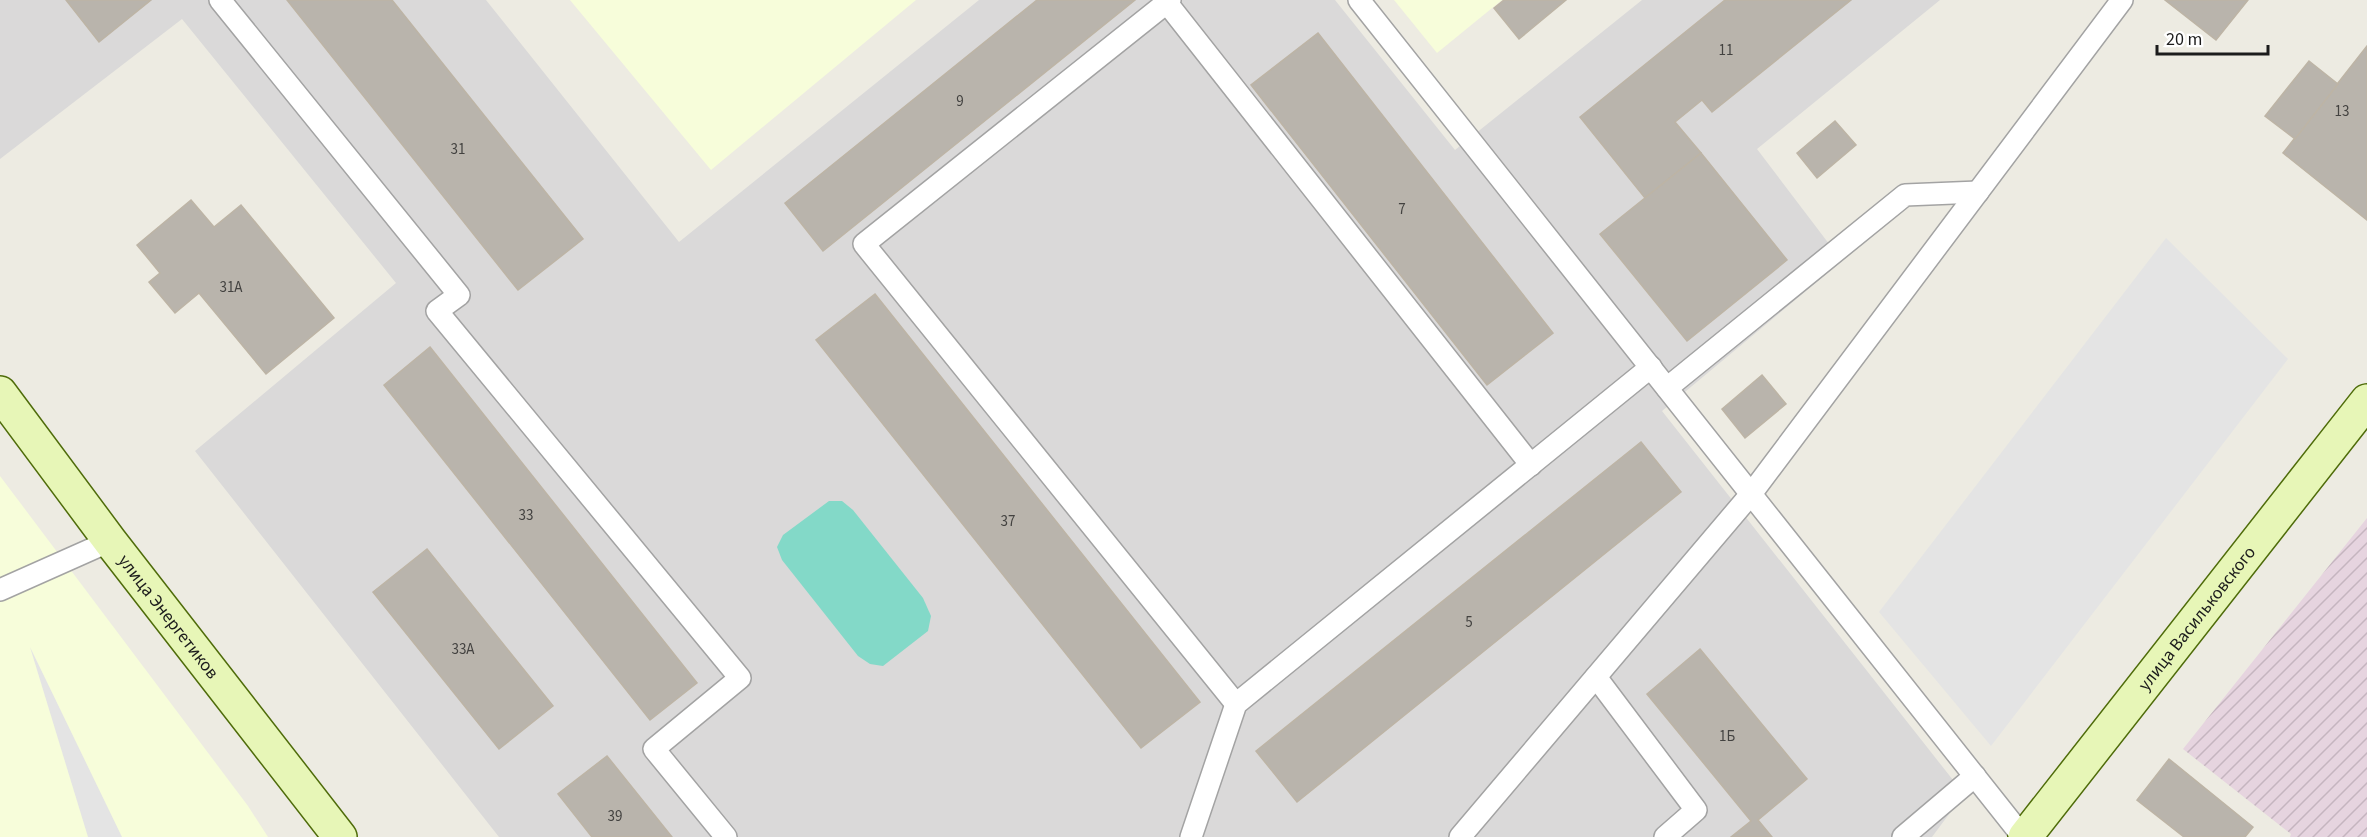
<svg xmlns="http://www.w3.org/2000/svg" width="2367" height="837" font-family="'Source Sans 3',sans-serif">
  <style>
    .residential { fill: #dad9d9 }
    .industrial { fill: url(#industrial-furrows) }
    .education { fill: #f7fdda }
    .pitch { fill: #83d9c8 }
    .parking { fill: #e4e4e4 }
    .building { fill: #b9b4ac; stroke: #bdb4a5; stroke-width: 1.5 }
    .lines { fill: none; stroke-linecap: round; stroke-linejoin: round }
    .lane-casing { stroke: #a3a3a3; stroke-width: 24 }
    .secondary-casing { stroke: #4f6c0a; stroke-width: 36 }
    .lane { stroke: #fff; stroke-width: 21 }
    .secondary { stroke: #e7f6b7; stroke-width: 33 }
    .labels { text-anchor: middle; stroke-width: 5; stroke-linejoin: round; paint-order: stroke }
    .number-label { font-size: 15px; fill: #434240 }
    .street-label { font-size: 18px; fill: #1c1c1c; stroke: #fff }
  </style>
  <defs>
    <pattern id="industrial-furrows" width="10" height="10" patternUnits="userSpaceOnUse" patternTransform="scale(1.5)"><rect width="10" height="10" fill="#e6d4df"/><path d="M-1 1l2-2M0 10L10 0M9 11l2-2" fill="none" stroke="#c5b5bf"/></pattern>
  </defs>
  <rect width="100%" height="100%" fill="#edebe2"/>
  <!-- residential -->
  <path class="residential" d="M 0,0 L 486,0 L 679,242 L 979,0 L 1335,0 L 1455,150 L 1642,0 L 1940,0 L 1757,149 L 1842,261 L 1662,411 L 1964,794 L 1932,837 L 499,837 L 195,451 L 396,283 L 182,19 L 0,159 Z"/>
  <!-- industrial -->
  <path class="industrial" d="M 2367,518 L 2367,837 L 2290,837 L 2291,834 L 2183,749 Z"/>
  <!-- education -->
  <g class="education">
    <path d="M 570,0 L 916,0 L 711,170 Z"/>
    <path d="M 1394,0 L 1502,0 L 1437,53 Z"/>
    <path d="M 0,476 L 248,806 L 268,837 L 0,837 Z"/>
  </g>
  <!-- pitch -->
  <path class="pitch" d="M 829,501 L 842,501 L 853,510 L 923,598 L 931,616 L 928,631 L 883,666 L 870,664 L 858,656 L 782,560 L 777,547 L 783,535 Z"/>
  <!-- parking -->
  <g class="parking">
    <path d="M 2166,238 L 2288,359 L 1991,746 L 1879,612 Z"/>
    <path d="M 30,647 L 122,837 L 88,837 Z"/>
  </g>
  <!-- building -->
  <g class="building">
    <path d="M 66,0 L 151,0 L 99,42 Z"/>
    <path d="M 287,0 L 392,0 L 583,239 L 518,290 Z"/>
    <path d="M 1037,0 L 1135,0 L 823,251 L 785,203 Z"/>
    <path d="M 1504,0 L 1566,0 L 1519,39 L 1494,8 Z"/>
    <path d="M 1725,0 L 1851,0 L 1712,112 L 1702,100 L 1675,122 L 1701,153 L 1645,198 L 1580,117 Z"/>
    <path d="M 2165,0 L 2248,0 L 2216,40 Z"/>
    <path d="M 1318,33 L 1553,333 L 1487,385 L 1251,85 Z"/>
    <path d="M 2367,46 L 2367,220 L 2283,153 Z"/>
    <path d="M 2309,61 L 2338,84 L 2295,139 L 2265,116 Z"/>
    <path d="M 1835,121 L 1856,145 L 1817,178 L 1797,153 Z"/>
    <path d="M 1701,153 L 1787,260 L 1687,341 L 1600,234 Z"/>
    <path d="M 191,200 L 214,227 L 241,205 L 334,318 L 266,374 L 199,293 L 175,313 L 149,282 L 160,273 L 137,245 Z"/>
    <path d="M 875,294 L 1200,702 L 1141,748 L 816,340 Z"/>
    <path d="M 430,347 L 697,683 L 650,720 L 384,385 Z"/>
    <path d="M 1762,375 L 1786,404 L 1745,438 L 1722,409 Z"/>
    <path d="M 1641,442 L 1681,492 L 1297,802 L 1256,751 Z"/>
    <path d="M 427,549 L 553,706 L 499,749 L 373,592 Z"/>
    <path d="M 1700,649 L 1807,779 L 1758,820 L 1772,837 L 1731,837 L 1751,821 L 1647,694 Z"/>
    <path d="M 607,756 L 672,837 L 592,837 L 558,794 Z"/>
    <path d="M 2169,759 L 2253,827 L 2245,837 L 2184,837 L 2137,800 Z"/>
  </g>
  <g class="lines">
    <!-- lane casing -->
    <g class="lane-casing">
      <g id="lane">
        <path d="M 220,0 L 459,295 L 437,311 L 740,678 L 654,749 L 726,837"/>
        <path d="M 1170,0 L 864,244 L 1236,704"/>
        <path d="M 1359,0 L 2023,837"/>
        <path d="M 1167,3 L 1531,465"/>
        <path d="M 1667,388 L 1905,195 L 1978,192"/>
        <path d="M 0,590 L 110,541"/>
        <path d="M 1596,677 L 1696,810 L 1665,837"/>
        <path d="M 1191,837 L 1236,704 L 1651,367"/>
        <path d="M 1460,837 L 1751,494 L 2122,0"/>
        <path d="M 1903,837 L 1975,776"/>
      </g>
    </g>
    <!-- secondary casing -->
    <g class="secondary-casing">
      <g id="secondary">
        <path id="s1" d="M 0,393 L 110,541 L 340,837"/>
        <path id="s2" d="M 2025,837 L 2367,401"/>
      </g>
    </g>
    <!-- lane -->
    <use href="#lane" class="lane"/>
    <!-- secondary -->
    <use href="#secondary" class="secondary"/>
  </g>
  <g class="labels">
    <!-- number labels -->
    <g class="number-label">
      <text x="1726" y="55">11</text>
      <text x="960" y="106">9</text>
      <text x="2342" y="116">13</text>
      <text x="458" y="154">31</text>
      <text x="1402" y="214">7</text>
      <text x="231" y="292">31А</text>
      <text x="526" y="520">33</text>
      <text x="1008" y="526">37</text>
      <text x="1469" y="627">5</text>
      <text x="463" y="654">33А</text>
      <text x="1727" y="741">1Б</text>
      <text x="615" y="821">39</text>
    </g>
    <!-- street labels -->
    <g class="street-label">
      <text dy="6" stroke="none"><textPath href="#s1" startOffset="280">улица Энергетиков</textPath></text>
      <text dy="6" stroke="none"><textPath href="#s2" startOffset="278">улица Васильковского</textPath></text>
    </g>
  </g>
  <!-- scale -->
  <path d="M2157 45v9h111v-9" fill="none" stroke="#1c1c1c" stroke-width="3"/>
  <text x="2166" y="45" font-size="18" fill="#1c1c1c" stroke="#ffffff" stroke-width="4.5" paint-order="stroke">20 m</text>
</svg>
